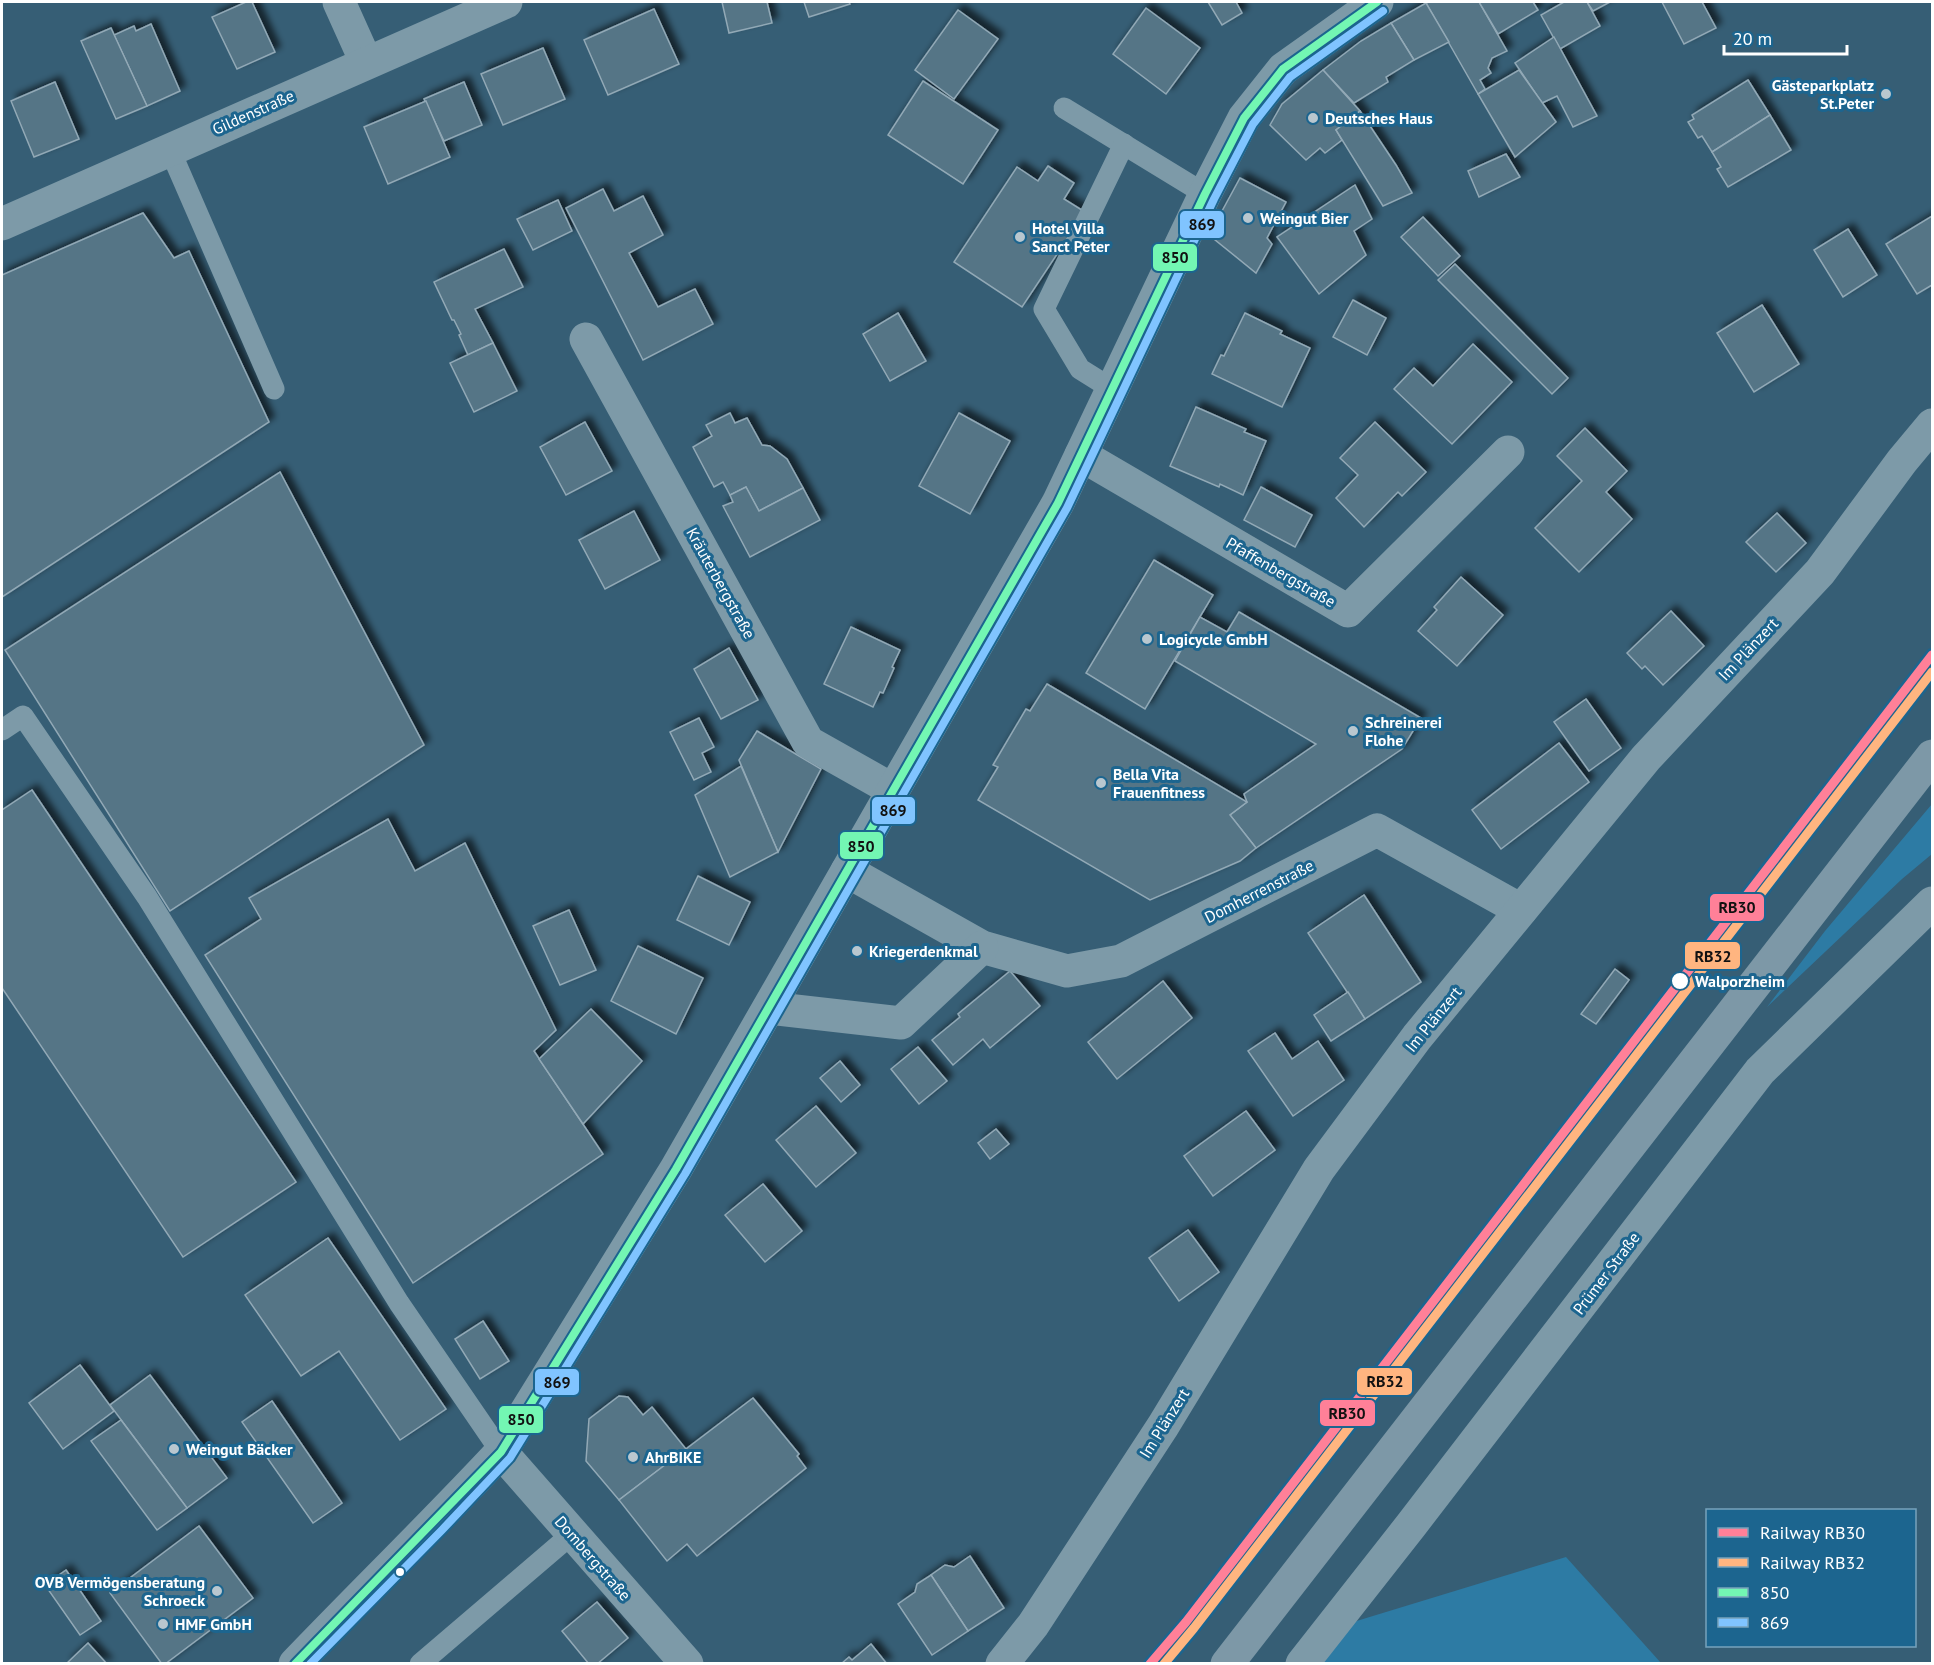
<svg xmlns="http://www.w3.org/2000/svg" width="1934" height="1665" font-family="'PT Sans',sans-serif">
  <style>
    .green { fill: #2d7ba4 }
    .building { fill: #547486; stroke: #92a9b6; stroke-width: 1.5; filter: url(#shadow) }
    .lines { fill: none; stroke-linecap: round; stroke-linejoin: round }
    .service { stroke: #7d9aa8; stroke-width: 21 }
    .minor { stroke: #7d9aa8; stroke-width: 33 }
    .tertiary { stroke: #7d9aa8; stroke-width: 33 }
    .primary { stroke: #7d98a7; stroke-width: 33 }
    .bus-1-casing { stroke: #1c658f; stroke-width: 12 }
    .bus-2-casing { stroke: #1c658f; stroke-width: 12 }
    .bus-1 { stroke: #73f6b3; stroke-width: 8 }
    .bus-2 { stroke: #80c4ff; stroke-width: 8 }
    .rail-1-casing { stroke: #1c658f; stroke-width: 14 }
    .rail-2-casing { stroke: #1c658f; stroke-width: 14 }
    .rail-1 { stroke: #ff8098; stroke-width: 9 }
    .rail-2 { stroke: #ffb580; stroke-width: 9 }
    .poi-dot { fill: #b9c7cf; stroke: #1c658f; stroke-width: 2 }
    .stop-dot { fill: #fff; stroke: #1c658f; stroke-width: 2 }
    .labels { text-anchor: middle; stroke-width: 6; stroke-linejoin: round; paint-order: stroke }
    .poi-label { font-size: 16px; font-weight: bold; fill: #fff; stroke: #1c658f; text-anchor: start }
    .street-label { font-size: 16px; fill: #fff; stroke: #1c658f }
    .stop-label { font-size: 16px; font-weight: bold; fill: #fff; stroke: #1c658f; text-anchor: start }
    .line-badge { stroke: #1c658f; stroke-width: 2 }
    .pale-badge-label { font-size: 16px; text-anchor: middle; font-weight: bold; fill: #111 }
  </style>
  <defs>
    <filter id="shadow"><feDropShadow dx="5.5" dy="-5.5" stdDeviation="3" flood-color="#0009"/></filter>
  </defs>
  <rect width="100%" height="100%" fill="#365e75"/>
  <!-- green -->
  <g class="green">
    <path d="M 1932,804 L 1932,854 L 1902,879 L 1767,1007 L 1825,931 Z"/>
    <path d="M 1566,1557 L 1661,1663 L 1323,1664 L 1350,1623 Z"/>
  </g>
  <!-- building -->
  <g class="building">
    <path d="M 246,2 L 252,2 L 275,52 L 237,69 L 212,17 Z"/>
    <path d="M 722,2 L 767,2 L 772,23 L 729,33 Z"/>
    <path d="M 804,2 L 849,2 L 850,4 L 809,17 Z"/>
    <path d="M 1208,2 L 1236,2 L 1242,13 L 1222,25 Z"/>
    <path d="M 1429,2 L 1479,2 L 1507,51 L 1492,58 L 1488,68 L 1491,73 L 1480,80 L 1485,89 L 1478,94 L 1426,3 Z"/>
    <path d="M 1479,2 L 1533,2 L 1538,10 L 1498,34 Z"/>
    <path d="M 1564,2 L 1587,2 L 1600,26 L 1560,49 L 1541,15 Z"/>
    <path d="M 1587,2 L 1610,2 L 1593,11 Z"/>
    <path d="M 1662,2 L 1702,2 L 1716,28 L 1684,44 Z"/>
    <path d="M 1426,3 L 1449,42 L 1414,60 L 1391,23 Z"/>
    <path d="M 1146,8 L 1200,48 L 1166,94 L 1113,54 Z"/>
    <path d="M 654,9 L 679,64 L 608,95 L 584,40 Z"/>
    <path d="M 958,10 L 998,39 L 954,99 L 915,70 Z"/>
    <path d="M 1391,23 L 1414,60 L 1386,77 L 1388,82 L 1354,103 L 1323,70 L 1361,41 Z"/>
    <path d="M 151,24 L 180,91 L 147,106 L 114,35 L 134,26 L 136,31 Z"/>
    <path d="M 111,28 L 147,106 L 116,119 L 81,41 Z"/>
    <path d="M 1554,37 L 1597,116 L 1573,127 L 1557,96 L 1542,103 L 1515,63 Z"/>
    <path d="M 543,48 L 565,99 L 503,125 L 481,74 Z"/>
    <path d="M 1323,70 L 1360,111 L 1336,130 L 1342,140 L 1325,153 L 1320,148 L 1306,160 L 1270,125 L 1282,104 Z"/>
    <path d="M 1519,70 L 1556,122 L 1515,157 L 1478,94 Z"/>
    <path d="M 1748,80 L 1770,115 L 1712,152 L 1702,136 L 1698,138 L 1688,122 L 1694,119 L 1692,115 Z"/>
    <path d="M 923,81 L 998,130 L 963,184 L 888,135 Z"/>
    <path d="M 55,82 L 79,139 L 34,157 L 11,101 Z"/>
    <path d="M 464,82 L 482,125 L 444,141 L 424,99 Z"/>
    <path d="M 426,101 L 450,157 L 388,184 L 364,127 Z"/>
    <path d="M 1360,111 L 1396,165 L 1412,193 L 1383,206 L 1336,130 Z"/>
    <path d="M 1770,115 L 1791,150 L 1728,187 L 1717,169 L 1721,167 L 1712,152 Z"/>
    <path d="M 1506,154 L 1520,177 L 1479,197 L 1468,171 Z"/>
    <path d="M 1048,166 L 1074,183 L 1064,199 L 1085,212 L 1022,307 L 954,262 L 1017,167 L 1038,181 Z"/>
    <path d="M 1240,178 L 1286,202 L 1267,238 L 1272,244 L 1256,273 L 1209,235 Z"/>
    <path d="M 1355,185 L 1372,219 L 1354,231 L 1366,255 L 1319,294 L 1277,237 Z"/>
    <path d="M 603,189 L 614,211 L 643,196 L 663,235 L 629,253 L 658,307 L 695,289 L 713,324 L 643,360 L 566,208 Z"/>
    <path d="M 558,200 L 572,231 L 533,250 L 517,219 Z"/>
    <path d="M 143,213 L 174,258 L 189,251 L 269,422 L 2,597 L 2,275 Z"/>
    <path d="M 1932,216 L 1932,285 L 1917,294 L 1886,244 Z"/>
    <path d="M 1423,217 L 1460,256 L 1438,276 L 1401,237 Z"/>
    <path d="M 1848,229 L 1877,275 L 1843,297 L 1814,250 Z"/>
    <path d="M 504,249 L 523,287 L 475,309 L 493,343 L 468,355 L 459,335 L 461,334 L 454,320 L 452,320 L 434,282 Z"/>
    <path d="M 1455,264 L 1568,378 L 1552,394 L 1438,280 Z"/>
    <path d="M 1353,300 L 1386,318 L 1367,355 L 1333,337 Z"/>
    <path d="M 1762,305 L 1799,364 L 1754,392 L 1717,333 Z"/>
    <path d="M 898,313 L 926,361 L 890,381 L 863,334 Z"/>
    <path d="M 1245,313 L 1282,331 L 1280,334 L 1310,348 L 1282,407 L 1212,374 L 1221,355 L 1224,356 Z"/>
    <path d="M 493,343 L 517,391 L 474,412 L 450,363 Z"/>
    <path d="M 1473,344 L 1512,382 L 1452,444 L 1394,389 L 1414,368 L 1433,386 Z"/>
    <path d="M 1196,407 L 1246,429 L 1244,432 L 1266,441 L 1243,495 L 1220,484 L 1219,487 L 1170,466 Z"/>
    <path d="M 730,413 L 735,423 L 747,418 L 762,445 L 770,446 L 787,459 L 803,488 L 759,511 L 746,487 L 730,495 L 723,482 L 714,487 L 693,447 L 712,436 L 706,425 Z"/>
    <path d="M 959,413 L 1010,441 L 970,514 L 919,486 Z"/>
    <path d="M 585,422 L 612,471 L 566,495 L 540,447 Z"/>
    <path d="M 1375,422 L 1426,472 L 1402,496 L 1398,492 L 1364,527 L 1336,498 L 1358,475 L 1340,458 Z"/>
    <path d="M 1585,428 L 1627,471 L 1606,492 L 1632,519 L 1579,572 L 1535,528 L 1582,481 L 1557,456 Z"/>
    <path d="M 280,472 L 424,745 L 170,911 L 5,650 Z"/>
    <path d="M 746,487 L 759,511 L 803,488 L 820,520 L 750,557 L 723,506 L 733,502 L 730,495 Z"/>
    <path d="M 1261,487 L 1312,515 L 1295,547 L 1244,520 Z"/>
    <path d="M 634,511 L 660,560 L 605,589 L 579,540 Z"/>
    <path d="M 1777,513 L 1806,543 L 1776,572 L 1746,542 Z"/>
    <path d="M 1154,560 L 1213,595 L 1145,709 L 1086,673 Z"/>
    <path d="M 1461,577 L 1503,615 L 1457,666 L 1418,631 L 1437,610 L 1434,607 Z"/>
    <path d="M 1671,611 L 1704,646 L 1663,685 L 1645,666 L 1642,669 L 1627,653 Z"/>
    <path d="M 1239,612 L 1421,718 L 1402,749 L 1256,848 L 1230,815 L 1247,802 L 1244,794 L 1316,744 L 1175,661 L 1200,617 L 1227,632 Z"/>
    <path d="M 851,627 L 900,650 L 892,667 L 894,668 L 883,693 L 880,692 L 873,707 L 824,684 Z"/>
    <path d="M 729,648 L 758,700 L 721,719 L 694,669 Z"/>
    <path d="M 1047,684 L 1247,802 L 1230,815 L 1256,848 L 1240,861 L 1150,900 L 978,800 L 998,767 L 993,765 L 1026,709 L 1030,711 Z"/>
    <path d="M 1586,699 L 1621,748 L 1589,771 L 1554,722 Z"/>
    <path d="M 699,718 L 714,747 L 702,753 L 711,772 L 694,780 L 670,732 Z"/>
    <path d="M 757,731 L 821,769 L 778,852 L 739,760 Z"/>
    <path d="M 1559,743 L 1589,782 L 1501,849 L 1472,810 Z"/>
    <path d="M 741,766 L 778,852 L 730,877 L 695,795 Z"/>
    <path d="M 32,790 L 296,1182 L 183,1257 L 2,988 L 2,810 Z"/>
    <path d="M 388,819 L 415,871 L 465,843 L 556,1030 L 534,1051 L 603,1154 L 413,1283 L 205,955 L 261,919 L 249,898 Z"/>
    <path d="M 698,876 L 750,902 L 729,945 L 677,920 Z"/>
    <path d="M 1364,895 L 1421,982 L 1365,1019 L 1308,933 Z"/>
    <path d="M 569,910 L 596,970 L 560,985 L 533,926 Z"/>
    <path d="M 638,946 L 703,978 L 676,1034 L 611,1001 Z"/>
    <path d="M 1615,969 L 1629,980 L 1596,1024 L 1581,1014 Z"/>
    <path d="M 1010,971 L 1040,1006 L 990,1048 L 983,1039 L 953,1065 L 932,1040 L 960,1017 L 958,1014 Z"/>
    <path d="M 1163,981 L 1192,1018 L 1117,1079 L 1088,1042 Z"/>
    <path d="M 1348,992 L 1365,1019 L 1331,1041 L 1314,1015 Z"/>
    <path d="M 591,1009 L 642,1061 L 583,1124 L 539,1059 Z"/>
    <path d="M 1275,1033 L 1292,1059 L 1318,1041 L 1344,1080 L 1293,1116 L 1248,1051 Z"/>
    <path d="M 918,1047 L 947,1081 L 919,1104 L 891,1069 Z"/>
    <path d="M 840,1061 L 860,1085 L 841,1102 L 820,1078 Z"/>
    <path d="M 816,1106 L 856,1153 L 816,1187 L 776,1140 Z"/>
    <path d="M 1246,1111 L 1275,1150 L 1213,1196 L 1184,1156 Z"/>
    <path d="M 996,1129 L 1009,1144 L 990,1159 L 978,1143 Z"/>
    <path d="M 763,1184 L 802,1231 L 765,1262 L 725,1215 Z"/>
    <path d="M 1188,1230 L 1219,1272 L 1179,1301 L 1149,1258 Z"/>
    <path d="M 328,1238 L 446,1409 L 400,1440 L 339,1351 L 301,1376 L 245,1295 Z"/>
    <path d="M 483,1321 L 509,1361 L 480,1379 L 455,1339 Z"/>
    <path d="M 80,1365 L 114,1411 L 63,1449 L 29,1403 Z"/>
    <path d="M 150,1375 L 227,1478 L 187,1508 L 110,1405 Z"/>
    <path d="M 619,1396 L 628,1397 L 643,1415 L 652,1407 L 686,1449 L 619,1500 L 586,1461 L 589,1419 Z"/>
    <path d="M 753,1398 L 799,1454 L 797,1456 L 806,1468 L 697,1556 L 687,1544 L 667,1561 L 619,1500 Z"/>
    <path d="M 272,1401 L 342,1503 L 313,1523 L 242,1422 Z"/>
    <path d="M 121,1420 L 187,1508 L 157,1530 L 91,1441 Z"/>
    <path d="M 199,1526 L 253,1598 L 165,1664 L 162,1664 L 110,1593 Z"/>
    <path d="M 970,1556 L 1004,1608 L 968,1631 L 931,1575 L 945,1565 L 954,1567 Z"/>
    <path d="M 66,1570 L 101,1621 L 80,1635 L 45,1585 Z"/>
    <path d="M 931,1575 L 968,1631 L 932,1655 L 898,1604 L 915,1592 L 917,1584 Z"/>
    <path d="M 597,1602 L 628,1638 L 597,1664 L 589,1664 L 562,1631 Z"/>
    <path d="M 88,1643 L 107,1664 L 66,1664 Z"/>
    <path d="M 871,1644 L 887,1664 L 841,1664 L 849,1657 L 852,1660 Z"/>
  </g>
  <g class="lines">
    <!-- service -->
    <g class="service">
      <path d="M 1064,108 L 1205,194"/>
      <path d="M 170,150 L 274,389"/>
      <path d="M 1112,389 L 1080,369 L 1044,309 L 1124,144"/>
      <path d="M 2,730 L 23,716 L 147,897 L 399,1303 L 501,1452"/>
      <path d="M 420,1664 L 572,1534"/>
    </g>
    <!-- minor -->
    <g class="minor">
      <path d="M 339,2 L 366,62"/>
      <path d="M 2,224 L 506,2"/>
      <path d="M 586,339 L 808,742 L 893,790"/>
      <path d="M 1081,455 L 1348,611 L 1508,452"/>
      <path d="M 847,871 L 982,947 L 1067,971 L 1121,961 L 1377,830 L 1521,910"/>
      <path d="M 769,1008 L 901,1023 L 982,947"/>
      <path d="M 687,1664 L 501,1452 L 676,1169 L 1058,503 L 1205,194 L 1244,118 L 1283,69 L 1377,2"/>
      <path d="M 1002,1664 L 1033,1625 L 1163,1426 L 1319,1169 L 1417,1037 L 1646,758 L 1820,572 L 1902,461 L 1932,425"/>
      <path d="M 1302,1664 L 1412,1524 L 1760,1071 L 1932,903"/>
    </g>
    <!-- tertiary -->
    <path class="tertiary" d="M 295,1664 C 363,1593 434,1524 501,1452"/>
    <!-- primary -->
    <path class="primary" d="M 1227,1664 L 1932,756"/>
    <!-- bus-1 casing -->
    <g class="bus-1-casing">
      <path id="bus-1" d="M 295,1664 L 501,1452 L 676,1169 L 1058,503 L 1205,194 L 1244,118 L 1283,69 L 1377,2"/>
    </g>
    <!-- bus-2 casing -->
    <g class="bus-2-casing">
      <path id="bus-2" d="M 310,1664 L 442,1530 L 510,1458 L 685,1174 L 1067,508 L 1214,199 L 1253,124 L 1290,77 L 1383,11"/>
    </g>
    <!-- bus-1 -->
    <use href="#bus-1" class="bus-1"/>
    <!-- bus-2 -->
    <use href="#bus-2" class="bus-2"/>
    <!-- rail-1 casing -->
    <g class="rail-1-casing">
      <path id="rail-1" d="M 1150,1664 L 1186,1622 L 1932,655"/>
    </g>
    <!-- rail-2 casing -->
    <g class="rail-2-casing">
      <path id="rail-2" d="M 1164,1664 L 1194,1628 L 1932,672"/>
    </g>
    <!-- rail-1 -->
    <use href="#rail-1" class="rail-1"/>
    <!-- rail-2 -->
    <use href="#rail-2" class="rail-2"/>
  </g>
  <!-- markers -->
  <g class="poi-dot">
    <circle cx="1886" cy="94" r="6"/>
    <circle cx="1313" cy="118" r="6"/>
    <circle cx="1248" cy="218" r="6"/>
    <circle cx="1020" cy="237" r="6"/>
    <circle cx="1147" cy="639" r="6"/>
    <circle cx="1353" cy="731" r="6"/>
    <circle cx="1101" cy="783" r="6"/>
    <circle cx="857" cy="951" r="6"/>
    <circle cx="174" cy="1449" r="6"/>
    <circle cx="633" cy="1457" r="6"/>
    <circle cx="217" cy="1591" r="6"/>
    <circle cx="163" cy="1624" r="6"/>
  </g>
  <g class="stop-dot">
    <circle cx="1680" cy="981" r="9"/>
    <circle cx="400" cy="1572" r="5"/>
  </g>
  <g class="labels">
    <!-- poi labels -->
    <g class="poi-label">
      <text x="1874" y="91" text-anchor="end">Gästeparkplatz<tspan x="1874" dy="18">St.Peter</tspan></text>
      <text x="1325" y="124">Deutsches Haus</text>
      <text x="1260" y="224">Weingut Bier</text>
      <text x="1032" y="234">Hotel Villa<tspan x="1032" dy="18">Sanct Peter</tspan></text>
      <text x="1159" y="645">Logicycle GmbH</text>
      <text x="1365" y="728">Schreinerei<tspan x="1365" dy="18">Flohe</tspan></text>
      <text x="1113" y="780">Bella Vita<tspan x="1113" dy="18">Frauenfitness</tspan></text>
      <text x="869" y="957">Kriegerdenkmal</text>
      <text x="186" y="1455">Weingut Bäcker</text>
      <text x="645" y="1463">AhrBIKE</text>
      <text x="205" y="1588" text-anchor="end">OVB Vermögensberatung<tspan x="205" dy="18">Schroeck</tspan></text>
      <text x="175" y="1630">HMF GmbH</text>
    </g>
    <!-- street labels -->
    <g class="street-label">
      <text transform="translate(253 112) rotate(-24)" y="6">Gildenstraße</text>
      <text transform="translate(1281 572) rotate(30)" y="6">Pfaffenbergstraße</text>
      <text transform="translate(721 583) rotate(61)" y="6">Kräuterbergstraße</text>
      <text transform="translate(1748 649) rotate(-47)" y="6">Im Plänzert</text>
      <text transform="translate(1259 891) rotate(-27)" y="6">Domherrenstraße</text>
      <text transform="translate(1433 1019) rotate(-51)" y="6">Im Plänzert</text>
      <text transform="translate(1606 1273) rotate(-53)" y="6">Prümer Straße</text>
      <text transform="translate(1164 1423) rotate(-58)" y="6">Im Plänzert</text>
      <text transform="translate(593 1558) rotate(49)" y="6">Dombergstraße</text>
    </g>
    <!-- stop labels -->
    <g class="stop-label">
      <text x="1695" y="987">Walporzheim</text>
    </g>
  </g>
  <g class="line-badge">
    <rect x="1179" y="210" width="46" height="29" rx="6" fill="#80c4ff"/>
    <rect x="1152" y="243" width="46" height="29" rx="6" fill="#73f6b3"/>
    <rect x="871" y="796" width="45" height="29" rx="6" fill="#80c4ff"/>
    <rect x="839" y="831" width="45" height="29" rx="6" fill="#73f6b3"/>
    <rect x="1709" y="893" width="56" height="29" rx="6" fill="#ff8098"/>
    <rect x="1684" y="941" width="57" height="29" rx="6" fill="#ffb580"/>
    <rect x="1356" y="1367" width="57" height="29" rx="6" fill="#ffb580"/>
    <rect x="534" y="1368" width="46" height="28" rx="6" fill="#80c4ff"/>
    <rect x="1319" y="1399" width="57" height="28" rx="6" fill="#ff8098"/>
    <rect x="498" y="1405" width="46" height="29" rx="6" fill="#73f6b3"/>
  </g>
  <g class="pale-badge-label">
    <text x="1202" y="230">869</text>
    <text x="1175" y="263">850</text>
    <text x="893" y="816">869</text>
    <text x="861" y="852">850</text>
    <text x="1737" y="913">RB30</text>
    <text x="1713" y="962">RB32</text>
    <text x="1385" y="1387">RB32</text>
    <text x="557" y="1388">869</text>
    <text x="1347" y="1419">RB30</text>
    <text x="521" y="1425">850</text>
  </g>
  <!-- border -->
  <rect width="1934" height="1665" fill="none" stroke="#ffffff" stroke-width="6"/>
  <!-- legend -->
  <rect x="1706" y="1509" width="210" height="138" fill="#1c658f" stroke="#77a3bc" stroke-width="1.5"/>
  <rect x="1718" y="1528" width="30" height="9" fill="#ff8098" stroke="#77a3bc" stroke-width="1.5"/>
  <text x="1760" y="1539" font-size="18" fill="#ffffff">Railway RB30</text>
  <rect x="1718" y="1558" width="30" height="9" fill="#ffb580" stroke="#77a3bc" stroke-width="1.5"/>
  <text x="1760" y="1569" font-size="18" fill="#ffffff">Railway RB32</text>
  <rect x="1718" y="1588" width="30" height="9" fill="#73f6b3" stroke="#77a3bc" stroke-width="1.5"/>
  <text x="1760" y="1599" font-size="18" fill="#ffffff">850</text>
  <rect x="1718" y="1618" width="30" height="9" fill="#80c4ff" stroke="#77a3bc" stroke-width="1.5"/>
  <text x="1760" y="1629" font-size="18" fill="#ffffff">869</text>
  <!-- scale -->
  <path d="M1724 45v9h123v-9" fill="none" stroke="#ffffff" stroke-width="3"/>
  <text x="1733" y="45" font-size="18" fill="#ffffff" stroke="#1c658f" stroke-width="4.5" paint-order="stroke">20 m</text>
</svg>
